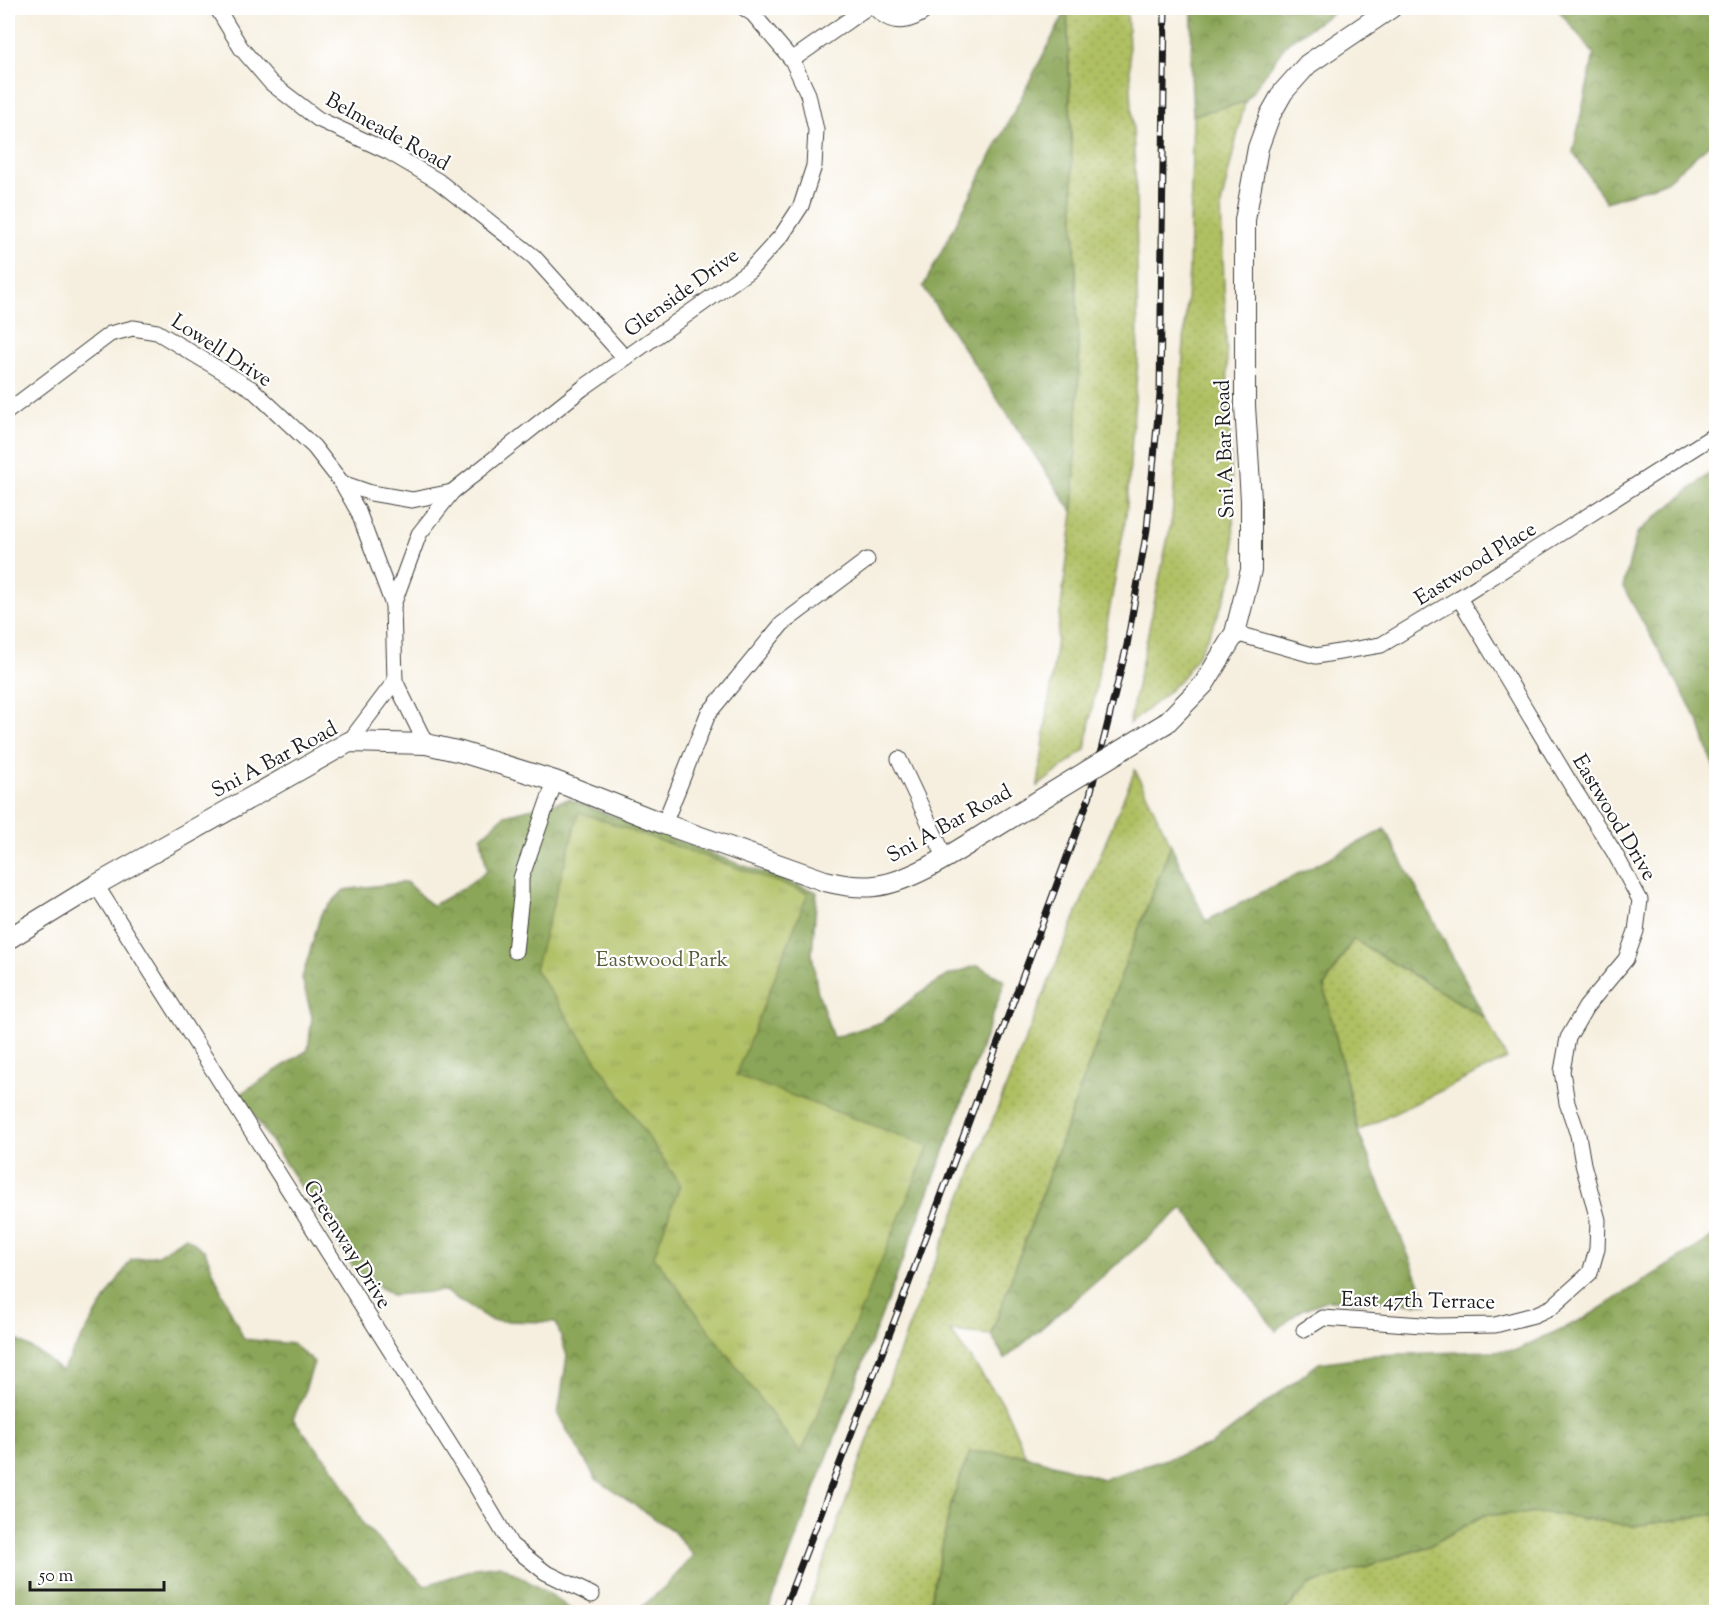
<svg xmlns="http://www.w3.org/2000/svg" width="1724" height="1620" font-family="'Sorts Mill Goudy',serif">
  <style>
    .grass { fill: url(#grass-dots); stroke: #666e3f; stroke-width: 1.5 }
    .forest { fill: url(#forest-crowns); stroke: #54613a; stroke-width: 1.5 }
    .park { fill: url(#park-tufts); stroke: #666e3f; stroke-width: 1.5 }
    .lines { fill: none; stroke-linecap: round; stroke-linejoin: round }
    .minor-casing { stroke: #3d3c39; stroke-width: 17 }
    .tertiary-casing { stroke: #3d3c39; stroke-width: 22 }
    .minor { stroke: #fff; stroke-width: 15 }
    .tertiary { stroke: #fff; stroke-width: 20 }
    .rail-casing { stroke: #1c1c1c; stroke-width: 7 }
    .rail { stroke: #fff; stroke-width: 4.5; stroke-dasharray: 14; stroke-linecap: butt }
    .tertiary-bridge-casing { stroke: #3d3c39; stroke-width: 22; stroke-linecap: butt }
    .tertiary-bridge { stroke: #fff; stroke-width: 20 }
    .labels { text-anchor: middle; stroke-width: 4.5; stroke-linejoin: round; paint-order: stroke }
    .street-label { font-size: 21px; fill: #1c1c1c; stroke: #fff }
    .park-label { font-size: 21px; fill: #575d38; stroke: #fff }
  </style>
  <defs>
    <pattern id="grass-dots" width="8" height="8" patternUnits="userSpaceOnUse" patternTransform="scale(1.5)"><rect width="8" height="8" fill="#afbf62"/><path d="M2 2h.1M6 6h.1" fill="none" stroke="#96a454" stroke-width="1.8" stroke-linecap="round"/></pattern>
    <pattern id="forest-crowns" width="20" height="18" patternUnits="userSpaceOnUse" patternTransform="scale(1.5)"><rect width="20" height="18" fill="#8ba658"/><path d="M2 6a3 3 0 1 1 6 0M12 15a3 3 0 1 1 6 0" fill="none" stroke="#718648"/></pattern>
    <pattern id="park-tufts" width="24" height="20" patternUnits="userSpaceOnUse" patternTransform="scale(1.5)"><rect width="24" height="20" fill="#afbf62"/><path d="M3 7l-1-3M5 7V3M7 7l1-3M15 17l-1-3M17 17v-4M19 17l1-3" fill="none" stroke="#96a454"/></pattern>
  </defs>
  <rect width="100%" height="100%" fill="#fff"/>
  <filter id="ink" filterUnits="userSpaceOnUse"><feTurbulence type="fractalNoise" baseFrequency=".0167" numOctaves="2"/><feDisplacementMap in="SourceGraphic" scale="12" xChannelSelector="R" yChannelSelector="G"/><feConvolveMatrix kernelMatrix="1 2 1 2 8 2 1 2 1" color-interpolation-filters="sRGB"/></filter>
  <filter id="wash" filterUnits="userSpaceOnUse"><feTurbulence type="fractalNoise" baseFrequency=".008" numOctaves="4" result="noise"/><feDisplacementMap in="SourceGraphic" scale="24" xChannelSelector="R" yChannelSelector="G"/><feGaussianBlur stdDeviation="1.35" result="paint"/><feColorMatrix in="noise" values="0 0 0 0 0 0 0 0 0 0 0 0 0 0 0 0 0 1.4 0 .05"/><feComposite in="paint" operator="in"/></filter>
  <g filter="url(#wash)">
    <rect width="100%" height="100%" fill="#f6efdf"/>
    <!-- grass -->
    <g class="grass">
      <path d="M 1067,8 L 1127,8 L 1136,188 L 1138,359 L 1126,516 L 1085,750 L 1038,786 L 1073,513 L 1079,370 Z"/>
      <path d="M 1245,102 L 1221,205 L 1235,571 C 1222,605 1209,642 1187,671 C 1172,691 1149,708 1129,724 L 1172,518 L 1189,269 L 1193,115 Z"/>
      <path d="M 1135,770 L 1171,845 L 1130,951 L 991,1335 L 950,1331 L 1004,1405 L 1026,1456 L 970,1452 L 952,1500 L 928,1612 L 806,1612 L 909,1326 Z"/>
      <path d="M 1353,939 L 1485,1018 L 1507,1059 L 1358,1131 L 1324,987 Z"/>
      <path d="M 1549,1513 L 1632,1526 L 1716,1514 L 1716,1612 L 1284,1612 L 1309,1585 L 1429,1546 L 1484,1515 Z"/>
    </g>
    <!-- forest -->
    <g class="forest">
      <path d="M 1192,8 L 1340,8 L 1288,42 L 1245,102 L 1193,115 L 1191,75 Z"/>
      <path d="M 1557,8 L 1716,8 L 1716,139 L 1665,182 L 1606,202 L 1573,152 L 1594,54 Z"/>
      <path d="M 1067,9 L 1079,370 L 1073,513 L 923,287 Z"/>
      <path d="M 1716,468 L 1716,774 L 1699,722 L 1623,587 L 1637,533 Z"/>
      <path d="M 569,799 L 731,861 L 817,892 L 812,953 L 817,989 L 833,1038 L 882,1022 L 921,992 L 947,976 L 978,965 L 1005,981 L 941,1160 L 768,1612 L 636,1612 L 669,1583 L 693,1555 L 673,1531 L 596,1479 L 558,1415 L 567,1356 L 556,1322 L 492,1321 L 445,1291 L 392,1295 L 357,1273 L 240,1094 L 308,1050 L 312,1017 L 302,978 L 321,914 L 344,890 L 406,882 L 432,906 L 463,888 L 487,871 L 481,837 L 505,815 Z"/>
      <path d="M 1385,829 L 1485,1018 L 1353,939 L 1324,987 L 1358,1131 L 1428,1304 L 1328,1300 L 1301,1310 L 1276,1331 L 1183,1208 L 1005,1359 L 991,1335 L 1130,951 L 1171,845 L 1206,921 Z"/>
      <path d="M 1716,1235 L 1716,1514 L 1632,1526 L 1549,1513 L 1484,1515 L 1429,1546 L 1309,1585 L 1284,1612 L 928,1612 L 952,1500 L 970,1452 L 1020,1454 L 1103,1479 L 1211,1445 L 1319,1363 L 1376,1355 L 1516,1350 L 1585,1318 Z"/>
      <path d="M 186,1237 L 205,1251 L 222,1293 L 244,1339 L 293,1344 L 314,1362 L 304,1394 L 293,1419 L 337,1473 L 363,1524 L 425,1586 L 475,1568 L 501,1565 L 553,1596 L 574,1612 L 8,1612 L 8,1342 L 16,1339 L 44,1356 L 61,1371 C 85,1334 106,1296 131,1260 L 158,1255 Z"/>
    </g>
    <!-- park -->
    <path class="park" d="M 579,812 L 808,893 L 736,1075 L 929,1146 L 801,1454 L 654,1256 L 680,1184 L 535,969 Z"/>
  </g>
  <g filter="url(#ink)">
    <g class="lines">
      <!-- minor casing -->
      <g class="minor-casing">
        <g id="minor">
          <path d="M 217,8 L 241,48 L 271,83 L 318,119 L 389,152 L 438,181 L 534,257 L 625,358"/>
          <path d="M 875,8 C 892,26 910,24 929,8"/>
          <path d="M 792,60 L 866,8"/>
          <path d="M 8,411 L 110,334 L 133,328 L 157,332 L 252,389 L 314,447 L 342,483 L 358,511 L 393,605 L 395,681 L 349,742"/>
          <path d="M 342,483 L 371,493 L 412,500 L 452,492"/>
          <path d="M 393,605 L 419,534 L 452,492 L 583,388 L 750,270 L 782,235 L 801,206 L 814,166 L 816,130 L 808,94 L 792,60 L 753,14 L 744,8"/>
          <path d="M 1235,633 L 1316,656 L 1381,645 L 1459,598 L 1716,434"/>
          <path d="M 395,681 L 426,744"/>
          <path d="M 899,759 L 945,857"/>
          <path d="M 664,824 L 708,714 L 782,624 L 867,560"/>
          <path d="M 96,885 L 476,1486 L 511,1545 L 545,1572 L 592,1595"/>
          <path d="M 515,951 L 521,897 L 521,878 L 555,781"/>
          <path d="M 1304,1330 L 1323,1318 L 1436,1326 L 1495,1325 L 1534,1315 L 1552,1307 L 1590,1273 L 1597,1249 L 1598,1220 L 1583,1164 L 1578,1135 L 1567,1103 L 1562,1071 L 1568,1038 L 1586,1007 L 1626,959 L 1636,931 L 1640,900 L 1614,852 L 1570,783 L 1459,598"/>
        </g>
      </g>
      <!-- tertiary casing -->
      <g class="tertiary-casing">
        <g id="tertiary">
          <path d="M 1166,723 L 1204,684 L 1235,633 L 1251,570 L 1251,500 L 1245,406 L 1245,220 L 1258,148 L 1270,115 L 1283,92 L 1308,64 L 1391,8"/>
          <path d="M 8,939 L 96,885 L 349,742 L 426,744 L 461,752 L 555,781 L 664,824 L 825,881 C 841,885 858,888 875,886 C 913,882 961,848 994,828"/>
        </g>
      </g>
      <!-- minor -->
      <use href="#minor" class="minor"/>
      <!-- tertiary -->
      <use href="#tertiary" class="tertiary"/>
      <!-- rail casing -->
      <g class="rail-casing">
        <path id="rail" d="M 783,1612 L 907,1288 L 1090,795 L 1127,645 L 1147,529 L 1160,395 L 1165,8"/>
      </g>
      <!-- rail -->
      <use href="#rail" class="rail"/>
      <!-- tertiary-bridge casing -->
      <g class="tertiary-bridge-casing">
        <path id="tertiary-bridge" d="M 994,828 L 1166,723"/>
      </g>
      <!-- tertiary-bridge -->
      <use href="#tertiary-bridge" class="tertiary-bridge"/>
    </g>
  </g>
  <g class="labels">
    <!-- street labels -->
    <g class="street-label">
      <text transform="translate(388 131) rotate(29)" y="7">Belmeade Road</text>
      <text transform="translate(681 292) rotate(-36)" y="7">Glenside Drive</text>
      <text transform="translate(222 350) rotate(33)" y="7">Lowell Drive</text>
      <text transform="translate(1224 449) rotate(-92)" y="7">Sni A Bar Road</text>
      <text transform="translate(1475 563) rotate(-32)" y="7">Eastwood Place</text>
      <text transform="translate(274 759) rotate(-28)" y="7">Sni A Bar Road</text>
      <text transform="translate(1615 817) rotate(59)" y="7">Eastwood Drive</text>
      <text transform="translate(949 823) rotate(-29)" y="7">Sni A Bar Road</text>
      <text transform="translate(348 1244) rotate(58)" y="7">Greenway Drive</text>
      <text transform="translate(1418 1300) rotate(1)" y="7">East 47th Terrace</text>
    </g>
    <!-- park labels -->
    <g class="park-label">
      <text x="662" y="966">Eastwood Park</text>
    </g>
  </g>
  <!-- margin -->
  <rect width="1724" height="1620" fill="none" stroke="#fff" stroke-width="30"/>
  <!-- scale -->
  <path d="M30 1581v9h134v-9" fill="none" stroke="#1c1c1c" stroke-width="3"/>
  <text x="39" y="1581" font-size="18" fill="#1c1c1c" stroke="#ffffff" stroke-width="4.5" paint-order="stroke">50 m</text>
</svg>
